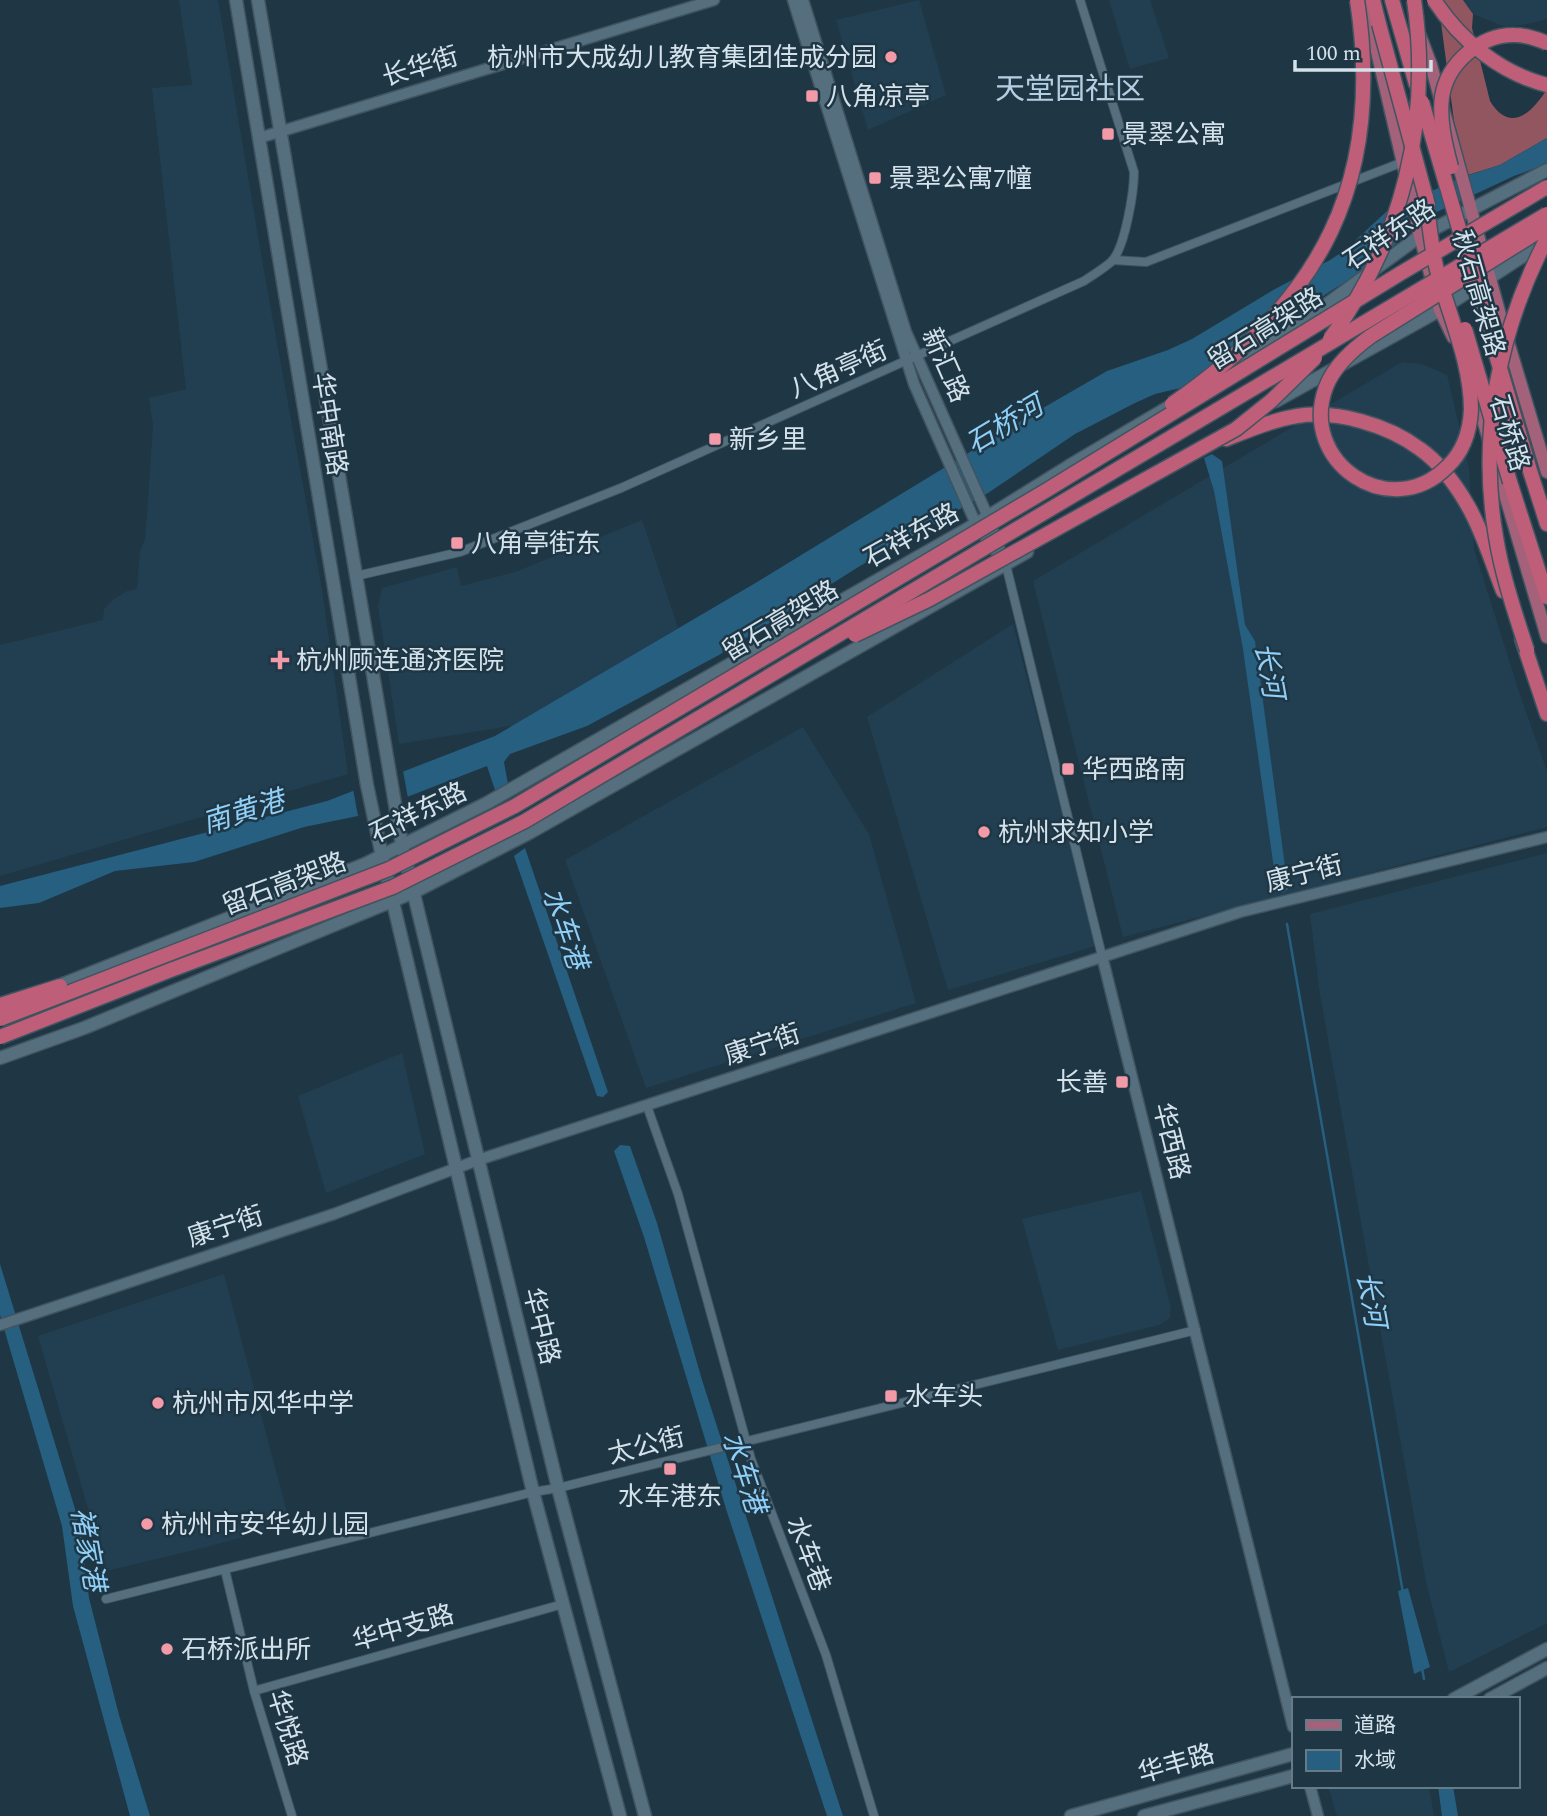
<svg xmlns="http://www.w3.org/2000/svg" width="1547" height="1816" font-family="Spectral,'Noto Sans SC',serif">
  <style>
    .built { fill: #223f52 }
    .forest { fill: #915660 }
    .water { fill: #265f80 }
    .pier { fill: #1f3644 }
    .lines { fill: none; stroke-linecap: round; stroke-linejoin: round }
    .stream { stroke: #265f80; stroke-width: 2.5 }
    .minor-casing { stroke: #405460; stroke-width: 10 }
    .tertiary-casing { stroke: #405460; stroke-width: 13 }
    .secondary-casing { stroke: #405460; stroke-width: 15 }
    .primary-casing { stroke: #405460; stroke-width: 15 }
    .trunk-casing { stroke: #405460; stroke-width: 17 }
    .minor { stroke: #566f7f; stroke-width: 8 }
    .tertiary { stroke: #566f7f; stroke-width: 10 }
    .secondary { stroke: #566f7f; stroke-width: 12 }
    .primary { stroke: #a4627a; stroke-width: 12 }
    .trunk { stroke: #be5e78; stroke-width: 14 }
    .trunk-bridge-casing { stroke: #405460; stroke-width: 17; stroke-linecap: butt }
    .trunk-bridge { stroke: #be5e78; stroke-width: 14 }
    .poi-dot { fill: #f39aa9; stroke: #1f3644; stroke-width: 2.5 }
    .labels { text-anchor: middle; stroke-width: 5; stroke-linejoin: round; paint-order: stroke }
    .poi-label { font-size: 26px; fill: #d4e2eb; stroke: #1f3644; text-anchor: start }
    .street-label { font-size: 26px; fill: #d4e2eb; stroke: #1f3644 }
    .water-label { font-size: 28px; font-style: italic; fill: #8fcff8; stroke: #1f3644 }
    .quarter-label { font-size: 30px; fill: #b4cfe2; stroke: #1f3644 }
  </style>
  <rect width="100%" height="100%" fill="#1f3644"/>
  <!-- built -->
  <g class="built">
    <path d="M 179,0 L 218,0 L 265,277 L 322,589 L 348,774 L 0,876 L 0,645 L 103,620 L 104,609 L 114,599 L 127,591 L 137,589 L 140,551 L 145,539 L 148,501 L 153,425 L 149,398 L 186,389 L 152,88 L 192,85 Z"/>
    <path d="M 919,0 L 946,95 L 868,130 L 836,20 Z"/>
    <path d="M 1109,0 L 1150,0 L 1169,58 L 1130,69 Z"/>
    <path d="M 1463,0 L 1547,0 L 1547,19 L 1523,25 L 1503,26 L 1473,14 Z"/>
    <path d="M 1402,362 L 1422,364 L 1447,375 L 1469,468 L 1474,549 L 1520,695 L 1547,771 L 1547,827 L 1123,937 L 1033,581 Z"/>
    <path d="M 642,520 L 678,628 L 516,725 L 399,744 L 378,606 L 382,588 L 457,567 L 461,586 L 515,572 Z"/>
    <path d="M 1013,624 L 1096,946 L 948,990 L 867,717 Z"/>
    <path d="M 803,727 L 869,834 L 916,1003 L 646,1088 L 565,860 Z"/>
    <path d="M 1547,853 L 1547,1623 L 1449,1672 L 1426,1582 L 1320,995 L 1310,914 Z"/>
    <path d="M 402,1053 L 425,1154 L 326,1193 L 298,1096 Z"/>
    <path d="M 1141,1191 L 1171,1308 L 1170,1318 L 1159,1325 L 1058,1350 L 1022,1219 Z"/>
    <path d="M 224,1274 L 290,1524 L 207,1547 L 106,1571 L 38,1336 Z"/>
    <path d="M 1328,1786 L 1429,1786 L 1434,1816 L 1337,1816 Z"/>
  </g>
  <!-- forest -->
  <path class="forest" d="M 1438,0 L 1463,0 L 1473,14 L 1472,28 L 1490,101 C 1510,134 1532,113 1547,89 L 1547,138 L 1500,165 L 1468,175 L 1454,121 Z"/>
  <!-- water -->
  <g class="water">
    <path d="M 1547,138 L 1547,164 L 1514,176 L 1424,218 L 1365,272 L 1337,287 L 1185,387 L 1155,394 L 1135,403 L 1075,434 L 988,493 L 860,566 L 719,655 L 587,726 L 510,754 L 504,762 L 508,784 L 495,790 L 487,766 L 358,816 L 304,827 L 194,862 L 115,871 L 39,903 L 0,908 L 0,886 L 327,801 L 495,736 L 752,585 L 1024,419 L 1107,371 L 1168,350 L 1192,339 L 1275,289 L 1330,260 L 1345,250 L 1387,211 L 1463,177 L 1500,165 Z"/>
    <path d="M 1212,454 L 1222,461 L 1245,625 L 1255,641 L 1288,889 L 1283,893 L 1277,890 L 1243,649 L 1214,491 L 1204,458 Z"/>
    <path d="M 525,848 L 608,1092 L 603,1097 L 597,1096 L 514,856 Z"/>
    <path d="M 620,1145 L 630,1146 L 657,1223 L 702,1380 L 843,1816 L 827,1816 L 727,1512 L 644,1237 L 614,1151 Z"/>
    <path d="M 0,1264 L 80,1525 L 89,1598 L 119,1715 L 150,1816 L 130,1816 L 73,1606 L 62,1526 L 0,1315 Z"/>
    <path d="M 1408,1588 L 1430,1667 L 1414,1674 L 1398,1591 Z"/>
    <path d="M 1438,1786 L 1453,1786 L 1458,1816 L 1442,1816 Z"/>
  </g>
  <!-- pier -->
  <path class="pier" d="M 403,771 L 408,798 L 358,816 L 353,789 Z"/>
  <g class="lines">
    <!-- stream -->
    <g class="stream">
      <path d="M 1287,924 L 1403,1593"/>
      <path d="M 1422,1668 L 1424,1679"/>
    </g>
    <!-- minor casing -->
    <g class="minor-casing">
      <g id="minor">
        <path d="M 1113,260 L 1146,262 L 1403,162"/>
        <path d="M 1006,565 L 1102,956"/>
        <path d="M 356,576 L 460,552 L 621,488 L 1084,281 C 1093,275 1103,269 1111,262 C 1125,249 1134,191 1134,172 L 1080,0"/>
        <path d="M 647,1106 L 678,1194 L 751,1459 L 826,1655 L 874,1816"/>
        <path d="M 225,1570 L 254,1691 L 292,1816"/>
        <path d="M 106,1599 L 533,1492 L 558,1488 L 1196,1330"/>
        <path d="M 254,1691 L 563,1604"/>
      </g>
    </g>
    <!-- tertiary casing -->
    <g class="tertiary-casing">
      <g id="tertiary">
        <path d="M 793,0 L 914,384 L 976,524 L 1004,563"/>
        <path d="M 803,0 L 906,332 L 988,517 L 999,547"/>
        <path d="M 259,138 L 714,0"/>
        <path d="M 1102,956 L 1293,1727"/>
        <path d="M 0,1325 L 334,1214 L 478,1160 L 1240,912 L 1547,837"/>
        <path d="M 1310,1786 L 1318,1816"/>
      </g>
    </g>
    <!-- secondary casing -->
    <g class="secondary-casing">
      <g id="secondary">
        <path d="M 236,0 L 367,785 L 382,856 L 533,1492 L 620,1816"/>
        <path d="M 258,0 L 402,845 L 558,1488 L 645,1816"/>
        <path d="M 1215,378 L 1282,337 L 1420,236 L 1547,170"/>
        <path d="M 1276,401 L 1440,310 L 1546,241"/>
        <path d="M 53,988 L 365,864 L 487,803 L 976,524 L 1069,466 L 1179,401"/>
        <path d="M 0,1058 L 84,1028 L 414,892 L 529,833 L 1027,552"/>
        <path d="M 1454,1699 L 1547,1649"/>
        <path d="M 1490,1699 L 1547,1668"/>
        <path d="M 1071,1816 L 1293,1754"/>
        <path d="M 1144,1816 L 1293,1776"/>
      </g>
    </g>
    <!-- primary casing -->
    <g class="primary-casing">
      <g id="primary">
        <path d="M 1365,0 L 1420,236 L 1440,310 L 1453,337"/>
        <path d="M 1420,36 L 1431,65 L 1500,315 L 1547,472"/>
        <path d="M 1474,389 L 1547,637"/>
      </g>
    </g>
    <!-- trunk casing -->
    <g class="trunk-casing">
      <g id="trunk">
        <path d="M 1373,0 L 1379,24"/>
        <path d="M 1392,0 L 1416,84"/>
        <path d="M 1226,439 C 1249,430 1273,420 1297,416 C 1337,410 1388,425 1420,449 C 1440,463 1456,485 1468,506 C 1483,532 1492,563 1503,591"/>
        <path d="M 1531,474 L 1547,524"/>
        <path d="M 1510,482 L 1547,597"/>
        <path d="M 1522,639 L 1547,714"/>
      </g>
    </g>
    <!-- minor -->
    <use href="#minor" class="minor"/>
    <!-- tertiary -->
    <use href="#tertiary" class="tertiary"/>
    <!-- secondary -->
    <use href="#secondary" class="secondary"/>
    <!-- primary -->
    <use href="#primary" class="primary"/>
    <!-- trunk -->
    <use href="#trunk" class="trunk"/>
    <!-- trunk-bridge casing -->
    <g class="trunk-bridge-casing">
      <g id="trunk-bridge">
        <path d="M 1434,0 C 1460,40 1500,73 1547,85"/>
        <path d="M 1379,24 L 1428,205"/>
        <path d="M 1422,102 L 1531,474"/>
        <path d="M 1451,167 C 1445,145 1439,120 1442,97 C 1447,63 1481,34 1515,35 C 1526,35 1537,39 1547,43"/>
        <path d="M 1426,197 C 1429,221 1431,247 1437,270 C 1449,316 1471,362 1471,410 C 1470,431 1463,452 1447,467 C 1390,524 1298,462 1326,387 C 1334,366 1352,350 1371,336 L 1547,226"/>
        <path d="M 1465,329 L 1510,482"/>
        <path d="M 1330,339 C 1402,241 1432,120 1414,0"/>
        <path d="M 1172,404 C 1321,300 1385,183 1357,0"/>
        <path d="M 855,635 L 930,599 L 1236,429 L 1271,401 L 1315,358"/>
        <path d="M 1527,650 C 1515,613 1502,575 1496,537 C 1478,433 1499,331 1547,238"/>
        <path d="M 0,1005 L 60,986"/>
        <path d="M 0,1019 L 389,869 L 515,806 L 1047,490 L 1401,273 L 1547,187"/>
        <path d="M 0,1037 L 168,971 L 393,887 L 525,821 L 1547,214"/>
      </g>
    </g>
    <!-- trunk-bridge -->
    <use href="#trunk-bridge" class="trunk-bridge"/>
  </g>
  <!-- markers -->
  <g class="poi-dot">
    <circle cx="891" cy="57" r="7"/>
    <rect x="805" y="89" width="14" height="14" rx="3.5"/>
    <rect x="1101" y="127" width="14" height="14" rx="3.5"/>
    <rect x="868" y="171" width="14" height="14" rx="3.5"/>
    <rect x="708" y="432" width="14" height="14" rx="3.5"/>
    <rect x="450" y="536" width="14" height="14" rx="3.5"/>
    <path d="M276.5 649.5h7v7h7v7h-7v7h-7v-7h-7v-7h7z"/>
    <rect x="1061" y="762" width="14" height="14" rx="3.5"/>
    <circle cx="984" cy="832" r="7"/>
    <rect x="1115" y="1075" width="14" height="14" rx="3.5"/>
    <rect x="884" y="1389" width="14" height="14" rx="3.5"/>
    <circle cx="158" cy="1403" r="7"/>
    <rect x="663" y="1462" width="14" height="14" rx="3.5"/>
    <circle cx="147" cy="1524" r="7"/>
    <circle cx="167" cy="1649" r="7"/>
  </g>
  <g class="labels">
    <!-- poi labels -->
    <g class="poi-label">
      <text x="877" y="66" text-anchor="end">杭州市大成幼儿教育集团佳成分园</text>
      <text x="826" y="105">八角凉亭</text>
      <text x="1122" y="143">景翠公寓</text>
      <text x="889" y="187">景翆公寓7幢</text>
      <text x="729" y="448">新乡里</text>
      <text x="471" y="552">八角亭街东</text>
      <text x="296" y="669">杭州顾连通济医院</text>
      <text x="1082" y="778">华西路南</text>
      <text x="998" y="841">杭州求知小学</text>
      <text x="1108" y="1091" text-anchor="end">长善</text>
      <text x="905" y="1405">水车头</text>
      <text x="172" y="1412">杭州市风华中学</text>
      <text x="670" y="1505" text-anchor="middle">水车港东</text>
      <text x="161" y="1533">杭州市安华幼儿园</text>
      <text x="181" y="1658">石桥派出所</text>
    </g>
    <!-- street labels -->
    <g class="street-label">
      <text transform="translate(420 66) rotate(-17)" y="9">长华街</text>
      <text transform="translate(1389 234) rotate(-34)" y="9">石祥东路</text>
      <text transform="translate(1479 293) rotate(74)" y="9">秋石高架路</text>
      <text transform="translate(1265 328) rotate(-32)" y="9">留石高架路</text>
      <text transform="translate(946 365) rotate(66)" y="9">新汇路</text>
      <text transform="translate(838 369) rotate(-24)" y="9">八角亭街</text>
      <text transform="translate(330 424) rotate(81)" y="9">华中南路</text>
      <text transform="translate(1510 433) rotate(73)" y="9">石桥路</text>
      <text transform="translate(911 535) rotate(-29)" y="9">石祥东路</text>
      <text transform="translate(780 620) rotate(-31)" y="9">留石高架路</text>
      <text transform="translate(418 812) rotate(-26)" y="9">石祥东路</text>
      <text transform="translate(1304 873) rotate(-14)" y="9">康宁街</text>
      <text transform="translate(284 883) rotate(-21)" y="9">留石高架路</text>
      <text transform="translate(762 1044) rotate(-18)" y="9">康宁街</text>
      <text transform="translate(1172 1141) rotate(76)" y="9">华西路</text>
      <text transform="translate(225 1226) rotate(-18)" y="9">康宁街</text>
      <text transform="translate(542 1326) rotate(76)" y="9">华中路</text>
      <text transform="translate(646 1445) rotate(-14)" y="9">太公街</text>
      <text transform="translate(809 1554) rotate(69)" y="9">水车巷</text>
      <text transform="translate(403 1627) rotate(-16)" y="9">华中支路</text>
      <text transform="translate(288 1728) rotate(73)" y="9">华悦路</text>
      <text transform="translate(1176 1763) rotate(-16)" y="9">华丰路</text>
    </g>
    <!-- water labels -->
    <g class="water-label">
      <text transform="translate(1004 424) rotate(-31)" y="10">石桥河</text>
      <text transform="translate(1270 670) rotate(80)" y="10">长河</text>
      <text transform="translate(243 811) rotate(-17)" y="10">南黄港</text>
      <text transform="translate(566 928) rotate(71)" y="10">水车港</text>
      <text transform="translate(1372 1299) rotate(80)" y="10">长河</text>
      <text transform="translate(745 1472) rotate(72)" y="10">水车港</text>
      <text transform="translate(89 1549) rotate(80)" y="10">褚家港</text>
    </g>
    <!-- quarter labels -->
    <g class="quarter-label">
      <text x="1070" y="99">天堂园社区</text>
    </g>
  </g>
  <!-- legend -->
  <rect x="1292" y="1697" width="228" height="91" fill="#1f3644" stroke="#677b87" stroke-width="2"/>
  <rect x="1306" y="1720" width="35" height="10" fill="#a4627a" stroke="#677b87" stroke-width="2"/>
  <text x="1354" y="1732" font-size="21" fill="#d4e2eb">道路</text>
  <rect x="1306" y="1750" width="35" height="21" fill="#265f80" stroke="#677b87" stroke-width="2"/>
  <text x="1354" y="1767" font-size="21" fill="#d4e2eb">水域</text>
  <!-- scale -->
  <path d="M1295 60v10h136v-10" fill="none" stroke="#d4e2eb" stroke-width="3.5"/>
  <text x="1306" y="60" font-size="21" fill="#d4e2eb" stroke="#1f3644" stroke-width="5" paint-order="stroke">100 m</text>
</svg>
